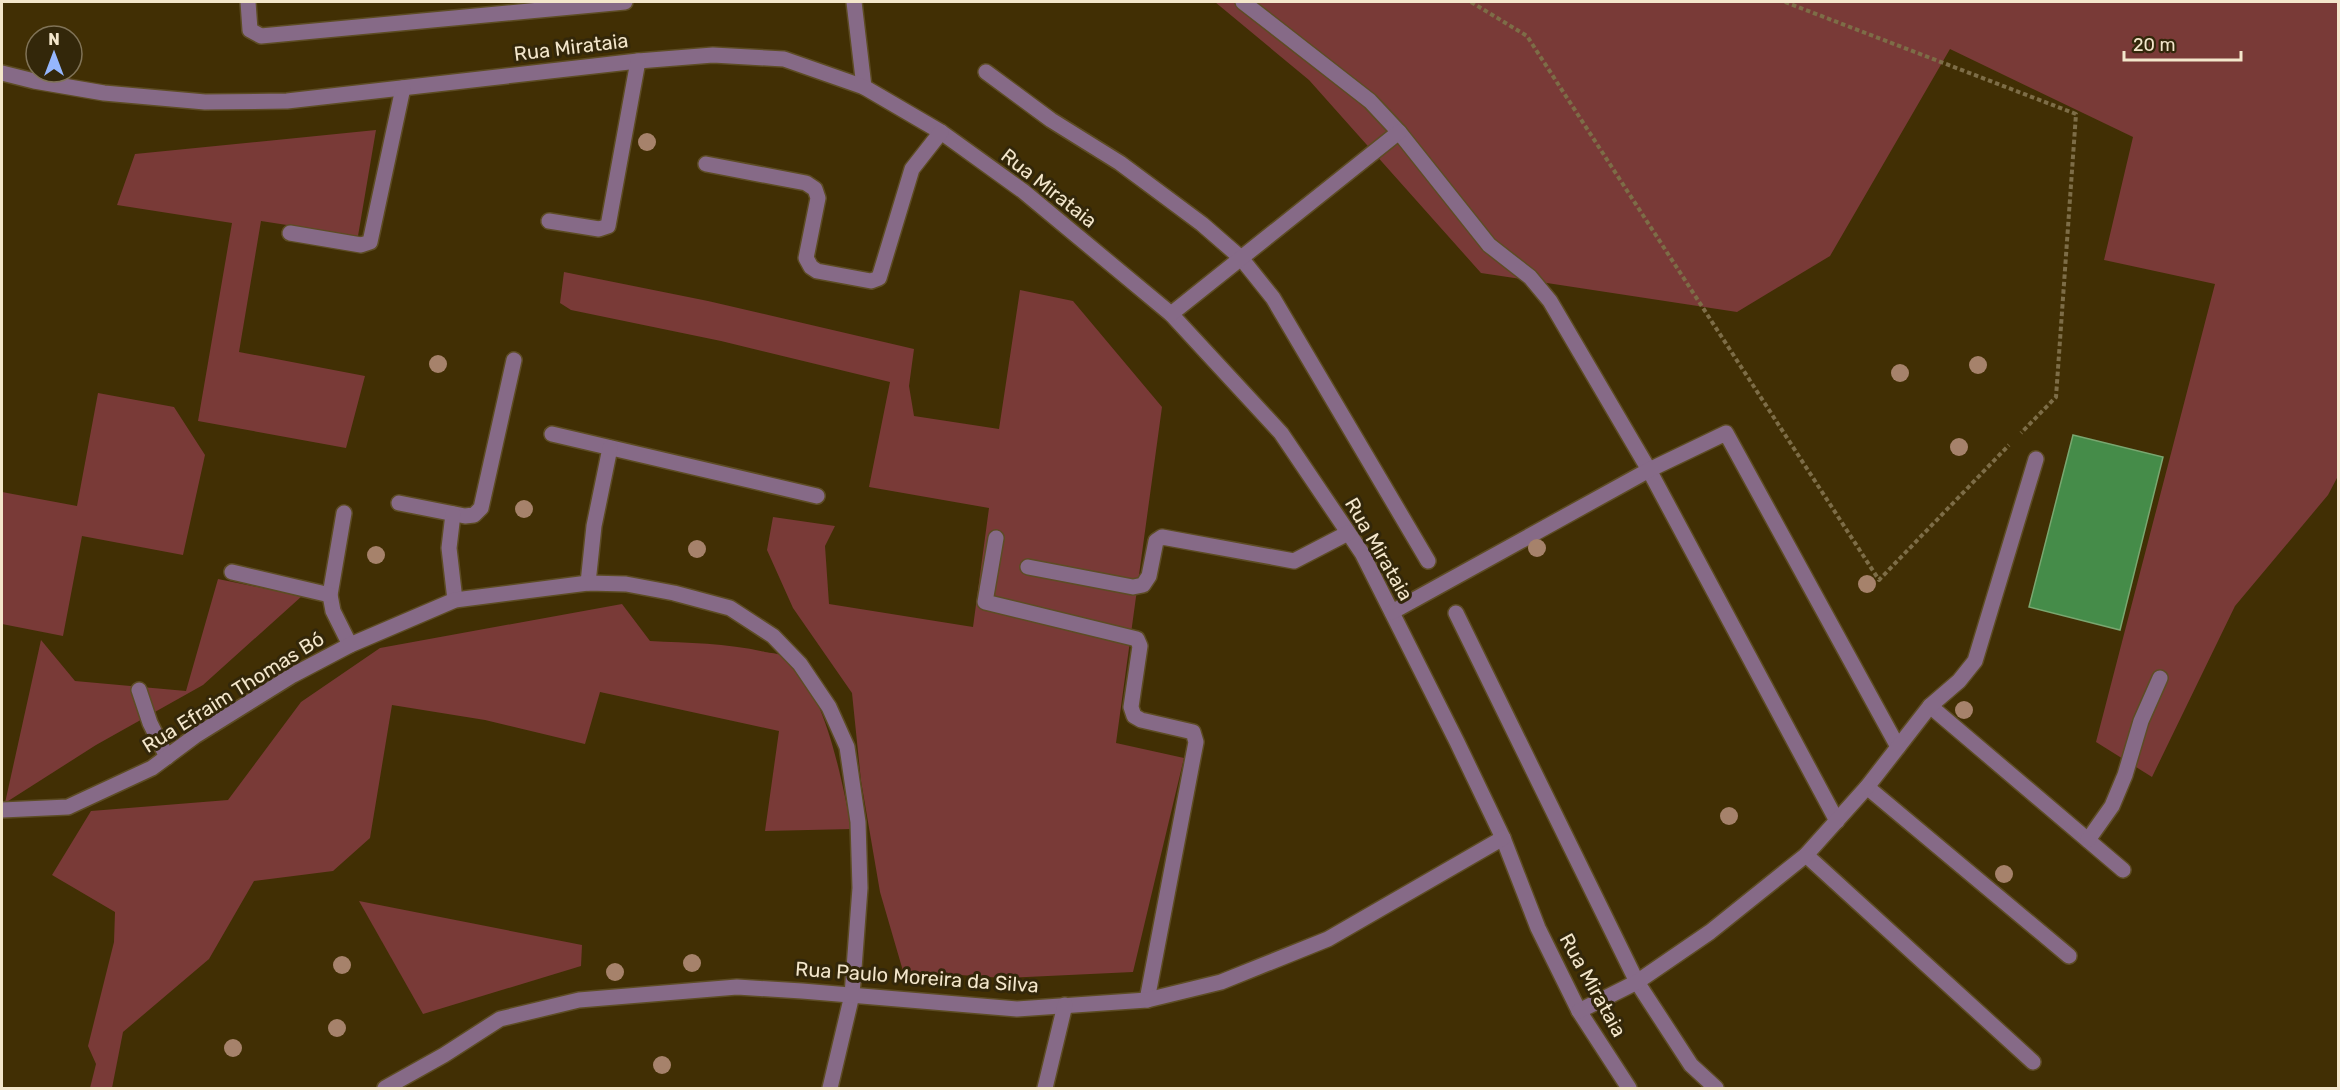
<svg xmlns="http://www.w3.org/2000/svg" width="2340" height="1090" font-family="Rubik,sans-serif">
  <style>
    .green { fill: #793a37 }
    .water { fill: #458c49; stroke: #79a770; stroke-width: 1.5 }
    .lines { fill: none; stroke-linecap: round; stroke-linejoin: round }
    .minor-casing { stroke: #5d4c24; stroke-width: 18 }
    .path { stroke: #7d6d47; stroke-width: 4; stroke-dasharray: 4.5 3; stroke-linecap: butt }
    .minor { stroke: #866a87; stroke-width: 15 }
    .tree { fill: #a6826b }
    .labels { text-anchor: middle; stroke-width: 6; stroke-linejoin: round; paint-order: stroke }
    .street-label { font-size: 20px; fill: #f3e6cb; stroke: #33270a }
  </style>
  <rect width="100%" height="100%" fill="#412f04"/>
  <!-- green -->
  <g class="green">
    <path d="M 1215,2 L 2338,2 L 2338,476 L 2328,495 L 2235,606 L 2152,777 L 2096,742 L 2215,284 L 2104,260 L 2133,137 L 1950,49 L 1830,256 L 1737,312 L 1481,273 L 1309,80 Z"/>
    <path d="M 376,130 L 358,236 L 261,221 L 239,352 L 365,376 L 346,448 L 198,421 L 232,223 L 117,205 L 135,154 Z"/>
    <path d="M 564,272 L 708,301 L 914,349 L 909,386 L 914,416 L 999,429 L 1020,290 L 1073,301 L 1162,407 L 1116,743 L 1184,758 L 1133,972 L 1003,978 L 903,971 L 880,892 L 861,781 L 852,693 L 793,608 L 767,550 L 773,517 L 835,526 L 825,546 L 829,604 L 973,627 L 989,508 L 869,487 L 890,382 L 721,341 L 571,310 L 560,303 Z"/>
    <path d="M 98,393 L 174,407 L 205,455 L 183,555 L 82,536 L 63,636 L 2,624 L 2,492 L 77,506 Z"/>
    <path d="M 218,579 L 302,596 L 203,685 L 96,745 L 5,803 L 41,640 L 75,681 L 186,691 Z"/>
    <path d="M 622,604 L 650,641 C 688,643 727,643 765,652 C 770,653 778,653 782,656 C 826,684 841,781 852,829 L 765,831 L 779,731 L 600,692 L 585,744 L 485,720 L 392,705 L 370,838 L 333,871 L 254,881 L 209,959 L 123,1032 L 112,1088 L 90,1088 L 96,1064 L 88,1046 L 114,942 L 115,912 L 52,875 L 91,811 L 228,800 L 301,702 L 380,648 Z"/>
    <path d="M 359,901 L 582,945 L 581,966 L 423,1014 Z"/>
  </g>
  <!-- water -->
  <path class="water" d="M 2073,435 L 2163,457 L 2120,630 L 2029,607 Z"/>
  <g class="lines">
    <!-- minor casing -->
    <g class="minor-casing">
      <g id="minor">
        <path d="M 248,2 L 250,30 L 261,36 L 625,2"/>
        <path d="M 854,2 L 864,87"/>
        <path d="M 1243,2 L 1370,101 L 1399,132 L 1489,245 L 1530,277 L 1550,301 L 1649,470 L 1837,821"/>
        <path d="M 986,72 L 1051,120 L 1120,163 L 1202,224 L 1241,258 L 1273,298 L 1428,561"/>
        <path d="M 2,73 L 34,81 L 104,93 L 205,102 L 287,101 L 638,61 L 713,55 L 784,59 L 864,87 L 941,132 L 1023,191 L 1171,314 L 1281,433 L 1362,553 L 1457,742 L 1503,838 L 1538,928 L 1579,1011 L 1629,1088"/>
        <path d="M 706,164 L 806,183 L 815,189 L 818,198 L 806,258 L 811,267 L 817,271 L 871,281 L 879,278 L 912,169 L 941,132"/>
        <path d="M 549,221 L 599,229 L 608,226 L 638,61"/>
        <path d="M 290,233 L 361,245 L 370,242 L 403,88"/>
        <path d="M 1171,314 L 1399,132"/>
        <path d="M 552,434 L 817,496"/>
        <path d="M 399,503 L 465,516 L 474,515 L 481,508 L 514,360"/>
        <path d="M 344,513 L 330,595 L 333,611 L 350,645"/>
        <path d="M 453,514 L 449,548 L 455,600"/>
        <path d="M 996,538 L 985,602 L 1137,639 L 1140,646 L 1131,707 L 1134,716 L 1141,720 L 1193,732 L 1196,742 L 1147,1000"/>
        <path d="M 1028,567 L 1133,587 L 1143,585 L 1149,576 L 1156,541 L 1162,537 L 1294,561 L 1348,533"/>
        <path d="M 232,572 L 330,595"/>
        <path d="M 588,583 L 594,526 L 610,448"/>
        <path d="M 1392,612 L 1649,470 L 1726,433 L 1898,747"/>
        <path d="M 1456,613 L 1637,982 L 1691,1065 L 1716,1088"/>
        <path d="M 139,690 L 150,723 L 167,757"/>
        <path d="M 1930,706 L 2123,870"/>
        <path d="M 1867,787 L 2069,956"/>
        <path d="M 2,810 L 68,807 L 152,768 L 195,736 L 293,675 L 350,645 L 455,600 L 588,583 L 626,584 L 674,593 L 730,608 L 773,636 L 800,664 L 829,707 L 847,747 L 858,822 L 860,888 L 852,995 L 830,1088"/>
        <path d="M 2088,840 L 2112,806 L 2125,775 L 2141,721 L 2160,678"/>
        <path d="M 1806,855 L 2033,1062"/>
        <path d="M 1579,1011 L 1637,982 L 1710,932 L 1806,855 L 1867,787 L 1930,706 L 1959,681 L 1975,661 L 2036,459"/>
        <path d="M 385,1088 L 444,1055 L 500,1019 L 579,1000 L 737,987 L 802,991 L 1017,1009 L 1147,1000 L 1221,982 L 1328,939 L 1503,838"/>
        <path d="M 1045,1088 L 1065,1005"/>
      </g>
    </g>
    <!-- path -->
    <g class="path">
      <path d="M 1471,2 L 1527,36 L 1879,580 L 2009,445"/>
      <path d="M 1785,2 L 2076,114 L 2056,397 L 2021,433"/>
    </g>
    <!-- minor -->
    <use href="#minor" class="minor"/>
  </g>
  <!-- trees -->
  <g class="tree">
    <circle cx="647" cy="142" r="9"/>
    <circle cx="438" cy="364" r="9"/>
    <circle cx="1978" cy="365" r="9"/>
    <circle cx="1900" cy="373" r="9"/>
    <circle cx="1959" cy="447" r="9"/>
    <circle cx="524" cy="509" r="9"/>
    <circle cx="1537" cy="548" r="9"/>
    <circle cx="697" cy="549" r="9"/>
    <circle cx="376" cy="555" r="9"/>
    <circle cx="1867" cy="584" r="9"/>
    <circle cx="1964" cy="710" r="9"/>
    <circle cx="1729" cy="816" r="9"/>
    <circle cx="2004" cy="874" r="9"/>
    <circle cx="692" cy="963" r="9"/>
    <circle cx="342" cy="965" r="9"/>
    <circle cx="615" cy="972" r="9"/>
    <circle cx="337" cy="1028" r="9"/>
    <circle cx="233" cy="1048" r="9"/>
    <circle cx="662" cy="1065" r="9"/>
  </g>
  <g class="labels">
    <!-- street labels -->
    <g class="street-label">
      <text transform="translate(571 47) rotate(-7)" y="7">Rua Mirataia</text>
      <text transform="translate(1049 188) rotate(38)" y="7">Rua Mirataia</text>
      <text transform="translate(1379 549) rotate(60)" y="7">Rua Mirataia</text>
      <text transform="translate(233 692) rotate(-32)" y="7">Rua Efraim Thomas Bó</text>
      <text transform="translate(917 977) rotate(4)" y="7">Rua Paulo Moreira da Silva</text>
      <text transform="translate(1593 985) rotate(61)" y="7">Rua Mirataia</text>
    </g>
  </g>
  <!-- border -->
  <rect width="2340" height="1090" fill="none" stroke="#f3e6cb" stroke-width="6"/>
  <!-- north arrow -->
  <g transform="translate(54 54)"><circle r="28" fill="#33270a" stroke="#807357" stroke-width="1.5"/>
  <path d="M0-4.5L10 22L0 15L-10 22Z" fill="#95b6fd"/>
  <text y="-9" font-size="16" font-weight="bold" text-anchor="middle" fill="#f3e6cb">N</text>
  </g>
  <!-- scale -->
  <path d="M2124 51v9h117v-9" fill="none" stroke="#f3e6cb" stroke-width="3"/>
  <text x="2133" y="51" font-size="18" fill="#f3e6cb" stroke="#33270a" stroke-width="4.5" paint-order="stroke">20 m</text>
</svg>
